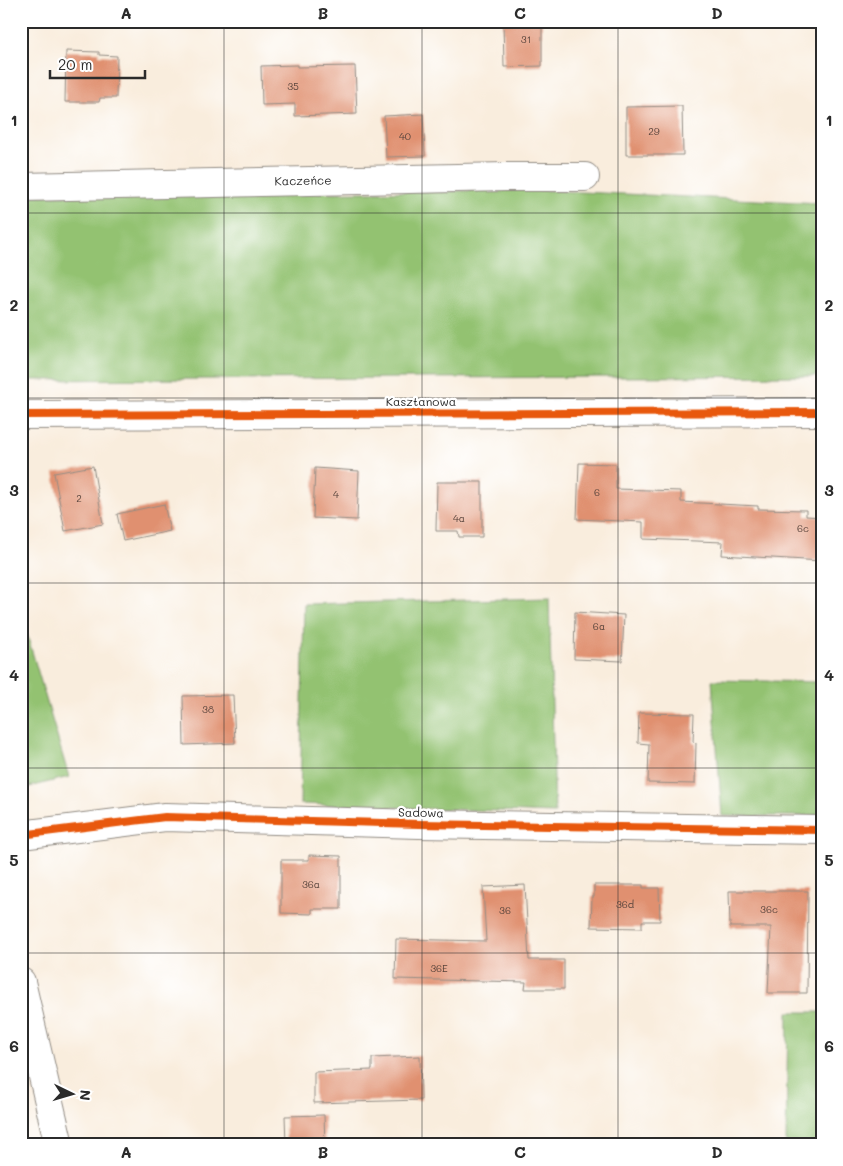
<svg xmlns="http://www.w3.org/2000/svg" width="843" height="1166" font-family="Mali,sans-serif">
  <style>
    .green { fill: #93c271; stroke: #5f764e }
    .building { fill: #e0906f }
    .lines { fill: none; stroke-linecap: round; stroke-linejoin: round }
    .minor-casing { stroke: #928c84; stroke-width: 30 }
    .tertiary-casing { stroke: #928c84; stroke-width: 30 }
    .minor { stroke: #fff; stroke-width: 28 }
    .tertiary { stroke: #fff; stroke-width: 28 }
    .cycleway-casing { stroke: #fff; stroke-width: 11 }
    .cycleway { stroke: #e8590c; stroke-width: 8 }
    .grid { fill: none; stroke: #2b2b2b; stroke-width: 1; stroke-opacity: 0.55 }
    .labels { text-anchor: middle; stroke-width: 4.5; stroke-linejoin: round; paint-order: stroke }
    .number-label { font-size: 10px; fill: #58443c }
    .street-label { font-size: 12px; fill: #2b2b2b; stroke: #fff }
    .neatline { fill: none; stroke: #2b2b2b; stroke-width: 2 }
    .grid-label { font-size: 16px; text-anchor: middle; font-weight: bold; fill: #2b2b2b }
  </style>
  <rect width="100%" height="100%" fill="#fff"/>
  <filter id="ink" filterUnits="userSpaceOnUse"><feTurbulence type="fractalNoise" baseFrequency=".02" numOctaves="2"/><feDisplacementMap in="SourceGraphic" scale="10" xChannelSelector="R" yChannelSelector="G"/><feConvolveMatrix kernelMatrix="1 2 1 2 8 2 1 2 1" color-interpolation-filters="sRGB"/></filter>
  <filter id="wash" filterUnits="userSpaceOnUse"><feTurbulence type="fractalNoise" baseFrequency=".0096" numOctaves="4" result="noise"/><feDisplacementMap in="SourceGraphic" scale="20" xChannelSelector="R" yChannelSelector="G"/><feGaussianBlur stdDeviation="1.12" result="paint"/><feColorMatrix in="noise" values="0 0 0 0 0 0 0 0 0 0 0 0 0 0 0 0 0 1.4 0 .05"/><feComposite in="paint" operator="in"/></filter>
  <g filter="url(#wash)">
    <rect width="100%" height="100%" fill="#f9eddd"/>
    <!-- green -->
    <g class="green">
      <path d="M 536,190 L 822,203 L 822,376 L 21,380 L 21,196 Z"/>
      <path d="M 549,598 L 555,813 L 300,804 L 304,604 Z"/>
      <path d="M 21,614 L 69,777 L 21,789 Z"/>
      <path d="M 712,680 L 822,682 L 822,816 L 722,816 Z"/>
      <path d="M 788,1012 L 822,1012 L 822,1145 L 786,1145 Z"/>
    </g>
    <g id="blocks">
      <!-- building -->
      <g class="building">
        <path d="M 503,21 L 542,21 L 542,66 L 504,67 Z"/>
        <path d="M 66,51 L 99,52 L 99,55 L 117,56 L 116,98 L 100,98 L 99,102 L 65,102 Z"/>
        <path d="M 297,65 L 297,67 L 355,66 L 357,114 L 295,116 L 295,104 L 262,105 L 261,66 Z"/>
        <path d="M 682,106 L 683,155 L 626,155 L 626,107 Z"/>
        <path d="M 423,114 L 425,156 L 386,157 L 384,116 Z"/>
        <path d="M 579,463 L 616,464 L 616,489 L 681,491 L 681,502 L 758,506 L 758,509 L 806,510 L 806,516 L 822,517 L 822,561 L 722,555 L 723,542 L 643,539 L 643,522 L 577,519 Z"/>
        <path d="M 93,466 L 103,524 L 65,531 L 54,473 Z"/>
        <path d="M 315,468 L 359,471 L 357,520 L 313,518 Z"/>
        <path d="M 437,482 L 482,482 L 482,537 L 459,537 L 458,531 L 436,531 Z"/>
        <path d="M 164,504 L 170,531 L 123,541 L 117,514 Z"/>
        <path d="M 575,612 L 624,615 L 622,661 L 574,659 Z"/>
        <path d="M 233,695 L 235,743 L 184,745 L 183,696 Z"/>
        <path d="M 639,713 L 694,714 L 693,742 L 696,743 L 695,784 L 648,783 L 649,744 L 638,743 Z"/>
        <path d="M 309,855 L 341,856 L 341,909 L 312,909 L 312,914 L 281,913 L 281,860 L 309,860 Z"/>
        <path d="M 525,885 L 529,960 L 564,960 L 564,989 L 525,989 L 526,982 L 395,979 L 396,939 L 486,941 L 483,887 Z"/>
        <path d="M 594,885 L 643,885 L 643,888 L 659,888 L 660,921 L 642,921 L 642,928 L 591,927 L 592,897 L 594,897 Z"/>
        <path d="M 729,891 L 808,891 L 807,993 L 768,993 L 771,927 L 730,927 Z"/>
        <path d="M 420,1056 L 421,1100 L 314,1103 L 314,1072 L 372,1070 L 372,1058 Z"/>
        <path d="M 324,1115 L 325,1145 L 286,1145 L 285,1116 Z"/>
      </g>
    </g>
  </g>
  <g filter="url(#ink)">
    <use href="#blocks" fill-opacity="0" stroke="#928c84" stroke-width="1"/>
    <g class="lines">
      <!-- minor casing -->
      <g class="minor-casing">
        <g id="minor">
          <path d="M 21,187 L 507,177 L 585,177"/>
          <path d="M 21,835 L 165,817 L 419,824 L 822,830"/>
        </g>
      </g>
      <!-- tertiary casing -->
      <g class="tertiary-casing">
        <g id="tertiary">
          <path d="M 21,415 L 822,412"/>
          <path d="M 21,982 L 59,1145"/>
        </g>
      </g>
      <!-- minor -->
      <use href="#minor" class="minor"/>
      <!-- tertiary -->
      <use href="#tertiary" class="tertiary"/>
      <!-- cycleway casing -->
      <g class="cycleway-casing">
        <g id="cycleway">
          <path d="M 21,415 L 822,412"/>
          <path d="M 21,835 L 165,817 L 419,824 L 822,830"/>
        </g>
      </g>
      <!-- cycleway -->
      <use href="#cycleway" class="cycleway"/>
    </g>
  </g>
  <!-- grid -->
  <path class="grid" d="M 224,21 L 224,1145M 422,21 L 422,1145M 618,21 L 618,1145M 21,213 L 822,213M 21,398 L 822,398M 21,583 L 822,583M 21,768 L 822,768M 21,953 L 822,953"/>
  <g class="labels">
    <!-- number labels -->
    <g class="number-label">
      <text x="526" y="43">31</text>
      <text x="293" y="90">35</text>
      <text x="654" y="135">29</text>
      <text x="405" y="140">40</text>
      <text x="597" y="496">6</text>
      <text x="336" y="498">4</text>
      <text x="79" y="502">2</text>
      <text x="459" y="522">4a</text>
      <text x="803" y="532">6c</text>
      <text x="599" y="630">6a</text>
      <text x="208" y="713">38</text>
      <text x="311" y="888">36a</text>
      <text x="625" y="908">36d</text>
      <text x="769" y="913">36c</text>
      <text x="505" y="914">36</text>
      <text x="439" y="972">36E</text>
    </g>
    <!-- street labels -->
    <g class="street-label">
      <text transform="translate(303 181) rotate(-1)" y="4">Kaczeńce</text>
      <text x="421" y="406">Kasztanowa</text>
      <text transform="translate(421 813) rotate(1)" y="4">Sadowa</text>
    </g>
  </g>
  <!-- margin -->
  <rect width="843" height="1166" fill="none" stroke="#fff" stroke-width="55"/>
  <!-- north arrow -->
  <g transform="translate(72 1094) rotate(95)" stroke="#ffffff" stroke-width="4" paint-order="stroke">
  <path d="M0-4L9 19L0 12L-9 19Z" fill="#2b2b2b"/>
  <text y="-8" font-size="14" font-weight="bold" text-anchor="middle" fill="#2b2b2b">N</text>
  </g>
  <!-- scale -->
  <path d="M50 70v8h95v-8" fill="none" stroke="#2b2b2b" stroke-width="2.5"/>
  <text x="58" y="70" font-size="15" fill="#2b2b2b" stroke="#ffffff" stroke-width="4" paint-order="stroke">20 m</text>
  <rect x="28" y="28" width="788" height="1110" class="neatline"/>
  <g class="grid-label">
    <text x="126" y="19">A</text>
    <text x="323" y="19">B</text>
    <text x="520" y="19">C</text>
    <text x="717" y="19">D</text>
    <text x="14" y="126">1</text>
    <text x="829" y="126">1</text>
    <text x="14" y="311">2</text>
    <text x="829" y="311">2</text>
    <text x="14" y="496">3</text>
    <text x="829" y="496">3</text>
    <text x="14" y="681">4</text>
    <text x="829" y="681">4</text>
    <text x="14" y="866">5</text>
    <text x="829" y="866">5</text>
    <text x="14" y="1052">6</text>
    <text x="829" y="1052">6</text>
    <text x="126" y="1158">A</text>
    <text x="323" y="1158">B</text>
    <text x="520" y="1158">C</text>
    <text x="717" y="1158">D</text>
  </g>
</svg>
